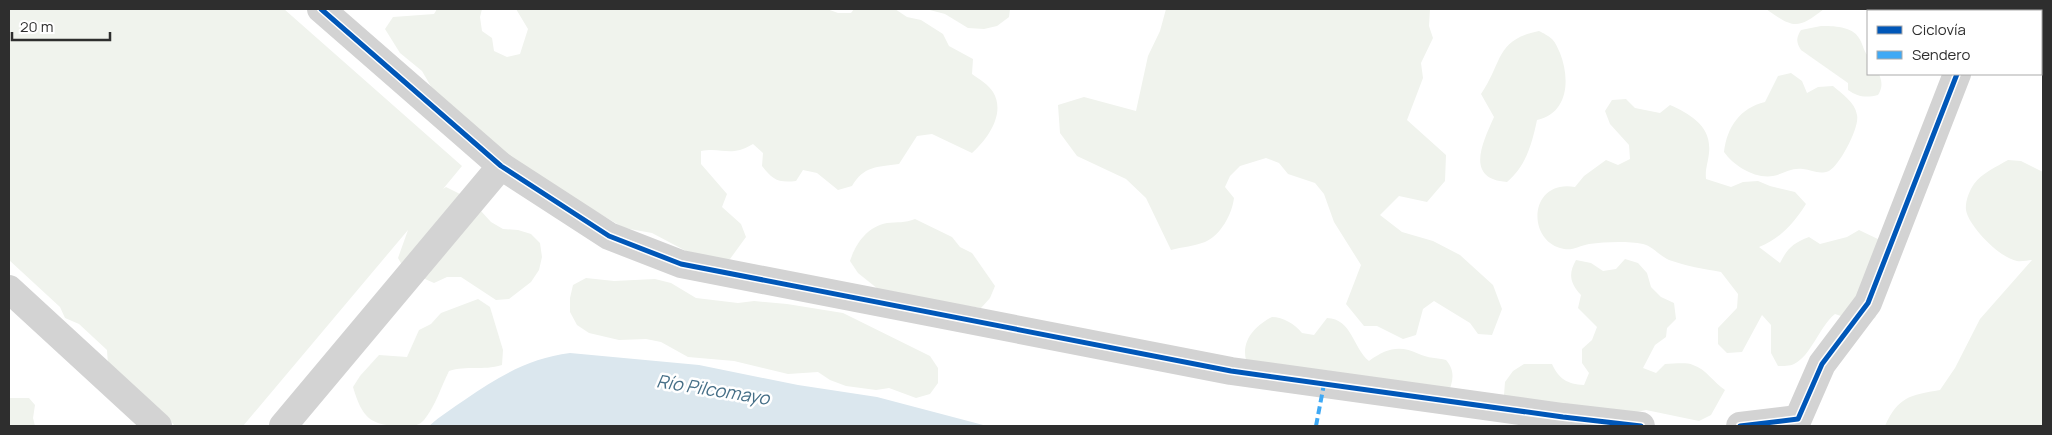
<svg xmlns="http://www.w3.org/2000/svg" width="2052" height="435" font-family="Manrope,sans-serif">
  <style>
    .green { fill: #f0f3ed }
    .water { fill: #dbe7ee }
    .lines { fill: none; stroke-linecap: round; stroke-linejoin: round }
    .street { stroke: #d3d3d3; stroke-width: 28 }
    .quiet { stroke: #3fa9f5; stroke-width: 4; stroke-dasharray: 8 4; stroke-linecap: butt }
    .cycleway-casing { stroke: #fff; stroke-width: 8 }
    .cycleway { stroke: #0057b8; stroke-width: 5 }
    .labels { text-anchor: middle; stroke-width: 5; stroke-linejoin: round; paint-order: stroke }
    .water-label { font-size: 18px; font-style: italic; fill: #466f87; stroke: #fff }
  </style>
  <rect width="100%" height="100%" fill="#fff"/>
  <!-- green -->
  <g class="green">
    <path d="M 9,9 L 284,9 L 462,166 L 443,189 L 446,187 L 470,199 L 491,222 L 503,229 L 518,230 L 531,234 L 540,243 L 542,257 L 539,270 L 531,282 L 509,299 L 496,300 L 461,277 L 447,277 L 434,283 L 405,270 L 398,258 L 408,230 L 243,426 L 175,426 L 161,410 L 148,402 L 140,391 L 116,375 L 108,365 L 107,350 L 79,324 L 65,318 L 60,307 L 9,260 Z"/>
    <path d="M 437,9 L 482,9 L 480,17 L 482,31 L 492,38 L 494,51 L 507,57 L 520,54 L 528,29 L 516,9 L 827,9 L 838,13 L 851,13 L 854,9 L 895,9 L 907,17 L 921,20 L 943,34 L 949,46 L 973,59 L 972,74 C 979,79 989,85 993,92 C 1006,113 988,139 972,153 L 932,134 L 917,136 L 899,164 C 876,167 864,166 852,186 L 838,190 L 817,173 L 803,170 L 796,181 C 778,183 773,180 762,166 L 763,153 L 753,144 C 729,158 724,147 701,151 L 701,164 L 727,194 L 722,207 L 741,224 L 746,237 L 730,259 L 703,260 L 652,233 L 624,228 L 524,169 L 444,109 L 422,71 L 400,53 L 385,29 L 393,17 L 434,14 Z"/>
    <path d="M 926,9 L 1010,9 L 1009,17 L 997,26 L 984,29 L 968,28 L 945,14 Z"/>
    <path d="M 1166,9 L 1430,9 L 1429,26 L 1433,38 L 1421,63 L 1423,78 L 1407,120 L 1446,155 L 1445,181 L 1427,202 L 1399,196 L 1380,215 L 1402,232 L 1433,241 L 1460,255 L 1493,285 L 1502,309 L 1492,335 L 1478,334 L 1470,323 L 1434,301 L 1423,309 L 1416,335 L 1403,339 L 1377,326 L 1364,326 L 1346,304 L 1361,265 L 1334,222 L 1324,194 L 1315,183 L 1288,174 L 1279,163 L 1266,158 L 1240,166 L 1230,176 L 1225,187 L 1234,198 C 1232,214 1221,235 1205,242 C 1195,246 1182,247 1171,250 L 1146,198 L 1126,179 L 1077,156 L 1060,133 L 1058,105 L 1084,97 L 1136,111 L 1148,56 L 1160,31 Z"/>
    <path d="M 1766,9 L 1824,9 C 1798,29 1794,29 1766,9 Z"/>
    <path d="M 1821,26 C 1833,26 1852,26 1859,38 C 1863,44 1863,50 1868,56 L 1868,74 L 1879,74 C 1882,82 1883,87 1878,95 C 1866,98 1858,97 1848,90 L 1848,83 L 1801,50 C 1796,42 1796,38 1801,30 Z"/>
    <path d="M 1539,31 C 1543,33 1549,36 1552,39 C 1556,43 1558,49 1560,53 C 1570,78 1569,113 1537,120 C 1532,144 1526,166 1507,182 C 1464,179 1483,142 1494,117 L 1481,94 C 1503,62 1495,40 1539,31 Z"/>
    <path d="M 1791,73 L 1802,81 L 1807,93 L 1818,87 L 1833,86 C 1842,94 1855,102 1857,115 C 1860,127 1840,165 1829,171 C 1819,175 1812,170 1803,169 C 1792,167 1783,174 1773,176 C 1755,179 1734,166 1724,152 C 1727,127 1740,108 1765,102 L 1778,76 Z"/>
    <path d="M 1626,99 L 1635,108 L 1660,113 L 1670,105 C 1690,114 1712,126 1709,153 C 1708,163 1705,169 1706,179 L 1731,187 L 1743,182 L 1758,181 L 1770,186 L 1795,192 L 1806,204 C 1794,223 1780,239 1759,247 L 1780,263 C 1787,249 1793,243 1809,237 L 1820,244 L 1847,237 L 1859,230 L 1882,241 L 1885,292 L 1875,318 L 1862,323 L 1835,314 C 1819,327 1811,356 1794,364 C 1790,366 1783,366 1778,366 L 1771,353 L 1771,325 L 1762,315 L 1742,352 L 1727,353 L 1718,344 L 1718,328 L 1737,308 L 1738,294 L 1721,272 C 1704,269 1686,266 1669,260 C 1660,256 1652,246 1643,244 C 1627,241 1605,242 1589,244 C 1578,246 1572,252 1560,248 C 1526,238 1530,179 1575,187 L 1584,176 L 1606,160 L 1618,165 L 1630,159 L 1629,145 L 1610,124 L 1605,111 L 1612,100 Z"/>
    <path d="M 2008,160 L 2021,161 L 2043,172 L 2043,426 L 1885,426 C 1898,397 1910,395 1940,390 L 1955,368 L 1980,319 L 2032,260 C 2028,260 2021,262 2017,261 C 2000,258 1969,227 1966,210 C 1965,202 1969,191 1974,184 C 1982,173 1996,167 2008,160 Z"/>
    <path d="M 915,219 L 952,237 L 960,247 L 972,253 L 995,286 L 990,298 L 981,308 L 883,293 L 858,273 L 850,261 C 856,243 867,227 887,223 C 897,222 905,223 915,219 Z"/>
    <path d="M 1625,259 L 1638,263 L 1647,273 L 1651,287 L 1661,297 L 1674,303 L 1676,319 L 1667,328 L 1666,337 L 1655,345 L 1643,368 L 1656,373 L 1665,364 C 1674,364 1686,362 1693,365 C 1706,369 1714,383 1725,390 L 1711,415 L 1699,421 L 1646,410 L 1570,426 L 1522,426 L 1514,421 L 1504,395 L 1505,382 L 1513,371 L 1524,364 L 1552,364 C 1559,379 1567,384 1584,385 L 1589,373 L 1582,363 L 1582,349 L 1592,340 L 1597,327 L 1578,308 L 1581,295 C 1570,283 1568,274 1576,260 L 1591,263 L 1603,271 L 1616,269 Z"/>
    <path d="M 586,278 L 614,281 L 655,279 L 671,283 L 696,298 L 738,303 L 754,301 L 787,304 L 843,313 L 930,356 L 938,368 L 938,383 L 930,394 L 916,398 L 889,388 L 876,390 L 846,386 L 830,380 L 818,372 L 788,374 L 734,361 L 688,357 L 661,342 L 646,339 L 619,340 L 589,333 L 577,325 L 570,312 L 570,298 L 573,285 Z"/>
    <path d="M 478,299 L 490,307 L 503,350 L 502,365 C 482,371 467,365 449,371 C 441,387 435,407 424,420 C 418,427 411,426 402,426 C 371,426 362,418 353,387 L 360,376 L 379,355 L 407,357 L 419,330 L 431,324 L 441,313 Z"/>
    <path d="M 1272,317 C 1283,317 1295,324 1302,333 L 1314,335 L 1327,318 C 1352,319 1353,348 1369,361 C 1387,348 1400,345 1419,354 C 1427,358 1438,358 1446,360 C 1456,371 1453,383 1447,395 L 1246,360 C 1241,340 1256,325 1272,317 Z"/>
    <path d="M 9,398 L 29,398 L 35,405 L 33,418 L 35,426 L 9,426 Z"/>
  </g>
  <!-- water -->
  <path class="water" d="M 570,353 L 699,365 L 798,385 L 877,397 L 987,426 L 429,426 C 440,416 453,408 466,399 C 499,376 530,358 570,353 Z"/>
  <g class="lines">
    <!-- street -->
    <g class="street">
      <path d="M 321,9 L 501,166 L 609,236 L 681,264 L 1231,371 L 1563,417 L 1641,426"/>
      <path d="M 1967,11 L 1967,9"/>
      <path d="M 9,289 L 158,426"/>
      <path d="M 283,426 L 501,166"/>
      <path d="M 1740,426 L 1798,419 L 1822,364 L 1868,303 L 1957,74"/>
    </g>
    <!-- quiet -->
    <path class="quiet" d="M 1316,426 L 1324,384"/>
    <!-- cycleway casing -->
    <g class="cycleway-casing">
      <g id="cycleway">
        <path d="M 321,9 L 501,166 L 609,236 L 681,264 L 1231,371 L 1563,417 L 1641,426"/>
        <path d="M 1740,426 L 1798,419 L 1822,364 L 1868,303 L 1957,74"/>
      </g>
    </g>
    <!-- cycleway -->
    <use href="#cycleway" class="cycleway"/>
  </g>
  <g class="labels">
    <!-- water labels -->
    <g class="water-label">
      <text transform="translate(713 390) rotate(9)" y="6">Río Pilcomayo</text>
    </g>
  </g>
  <!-- border -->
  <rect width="2052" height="435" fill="none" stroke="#2e2e2e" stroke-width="20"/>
  <!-- legend -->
  <rect x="1867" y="10" width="175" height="65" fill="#ffffff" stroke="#ababab"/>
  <rect x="1877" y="26" width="25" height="8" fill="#0057b8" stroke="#ababab"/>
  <text x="1912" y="35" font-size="15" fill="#2e2e2e">Ciclovía</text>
  <rect x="1877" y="51" width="25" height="8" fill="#3fa9f5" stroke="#ababab"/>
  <text x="1912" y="60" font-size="15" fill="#2e2e2e">Sendero</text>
  <!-- scale -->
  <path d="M12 32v8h98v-8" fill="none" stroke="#2e2e2e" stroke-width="2.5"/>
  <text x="20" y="32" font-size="15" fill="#2e2e2e" stroke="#ffffff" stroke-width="4" paint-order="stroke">20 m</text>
</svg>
